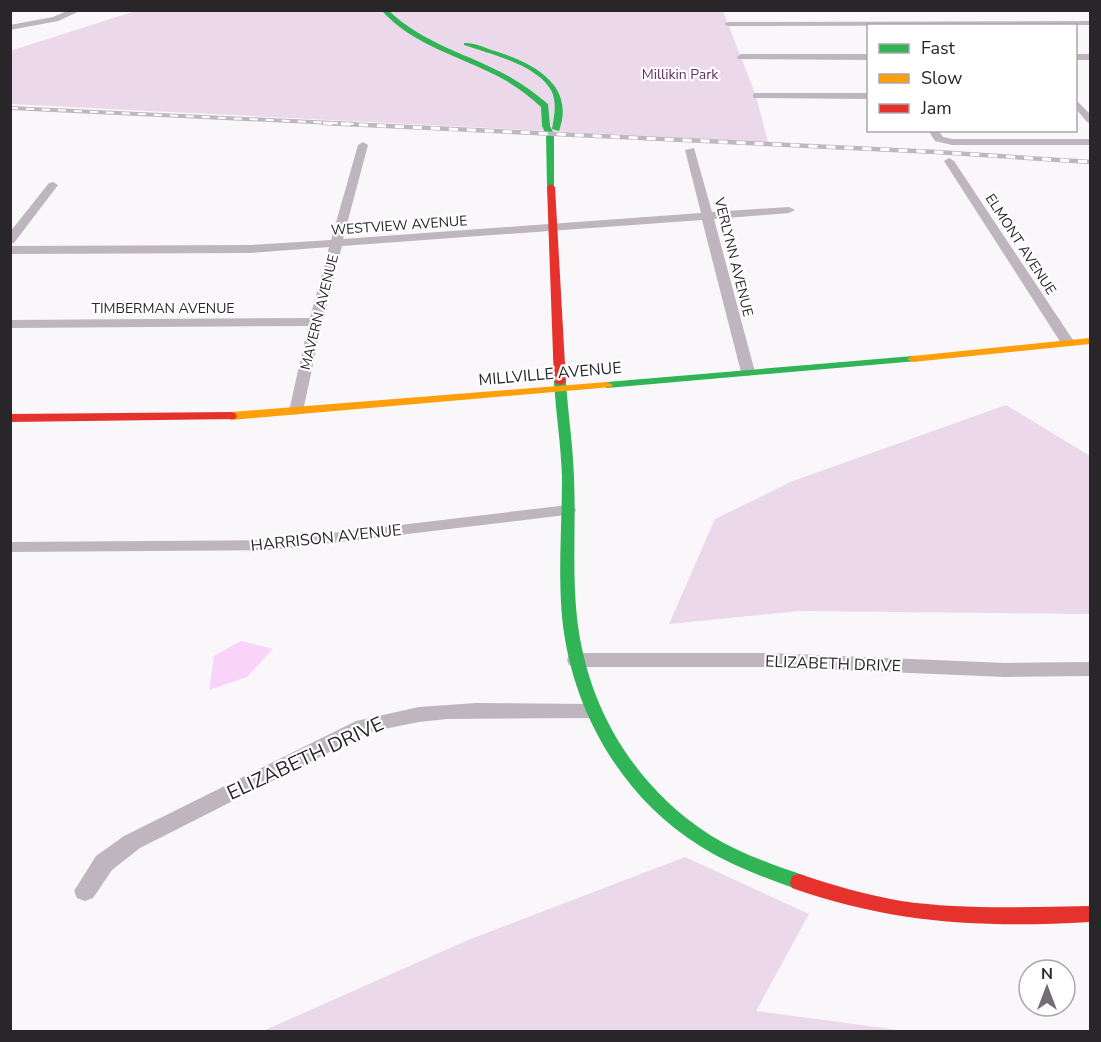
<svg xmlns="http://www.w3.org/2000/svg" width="1101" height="1042" font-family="'Nunito Sans',sans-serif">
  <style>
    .green { fill: #ebd8ea }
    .water { fill: #f9d3f9 }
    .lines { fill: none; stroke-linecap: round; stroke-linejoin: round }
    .street { fill: #beb5be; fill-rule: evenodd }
    .fast { fill: #30b455; fill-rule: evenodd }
    .slow { fill: #ff9f0a; fill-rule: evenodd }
    .jam { fill: #e5322d; fill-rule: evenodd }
    .rail-far1-casing { stroke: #beb7be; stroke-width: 4 }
    .rail-casing { stroke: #beb7be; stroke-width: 4.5 }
    .rail-far1 { stroke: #fff; stroke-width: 2; stroke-dasharray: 8; stroke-linecap: butt }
    .rail { stroke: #fff; stroke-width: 3; stroke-dasharray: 9; stroke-linecap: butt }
    .labels { text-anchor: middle; stroke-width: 4.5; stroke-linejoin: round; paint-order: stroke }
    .far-park-label { font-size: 14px; fill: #682c69; stroke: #fff }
    .far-street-label { font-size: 14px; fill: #282628; stroke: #fff }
    .street-label { font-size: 16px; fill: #282628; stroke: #fff }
    .near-street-label { font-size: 20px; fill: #282628; stroke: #fff }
  </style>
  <rect width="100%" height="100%" fill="#faf7fa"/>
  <!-- green -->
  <g class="green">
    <path d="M 165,10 L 723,11 L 756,96 L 768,142 L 11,104 L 10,51 L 132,12 Z"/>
    <path d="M 1006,405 L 1090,456 L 1090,614 L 799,611 L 669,624 L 715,519 L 793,481 Z"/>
    <path d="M 685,857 L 809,914 L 756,1011 L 906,1031 L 263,1031 L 468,940 Z"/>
  </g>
  <!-- water -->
  <path class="water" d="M 241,641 L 273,649 L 247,677 L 209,690 L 214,656 Z"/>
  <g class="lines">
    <!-- street -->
    <g class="street">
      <path d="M 70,10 L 82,10 L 58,21 L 10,30 L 10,25 L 53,17 Z"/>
      <path d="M 1090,21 L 1090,25 L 728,26 L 724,24 L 728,22 Z"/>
      <path d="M 741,54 L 868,54 L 868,60 L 738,59 L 737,57 Z"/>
      <rect x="1076" y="54" width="14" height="6"/>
      <path d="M 756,93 L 868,93 L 868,99 L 753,98 L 753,94 Z"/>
      <path d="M 1076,100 L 1090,114 L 1090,123 L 1087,122 L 1076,109 Z"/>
      <path d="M 928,130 L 938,130 L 943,137 L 952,139 L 1090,139 L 1090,145 L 952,145 L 935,141 Z"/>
      <path d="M 363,142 L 368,145 L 343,239 L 701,213 L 685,150 L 694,148 L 712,212 L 789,207 L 795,210 L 789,213 L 714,219 L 755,372 L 748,376 L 741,372 L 702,220 L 342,246 L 322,322 L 303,411 L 296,415 L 289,411 L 308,326 L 10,328 L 10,320 L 310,318 L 329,247 L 251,253 L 10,254 L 10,246 L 251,245 L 331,240 L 358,145 Z"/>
      <path d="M 949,158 L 954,161 L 1075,343 L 1073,346 L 1063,346 L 1061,343 L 944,161 Z"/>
      <path d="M 53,182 L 58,185 L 14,243 L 10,243 L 10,232 L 49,183 Z"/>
      <path d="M 568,505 L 574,506 L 576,510 L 574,514 L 273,550 L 10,552 L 10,542 L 273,540 Z"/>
      <path d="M 576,653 L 770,653 L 1005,663 L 1090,662 L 1090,676 L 1005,677 L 770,667 L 576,667 L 569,665 L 567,660 L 569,655 Z"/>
      <path d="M 476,703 L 592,704 L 599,706 L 602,711 L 599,716 L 592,718 L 447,719 L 419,722 L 369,732 L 140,848 L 112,870 L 93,898 L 85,901 L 77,898 L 74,891 L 96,856 L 124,836 L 356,721 L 419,707 Z"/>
    </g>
    <!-- fast -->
    <g class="fast">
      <path d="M 381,10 L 388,10 C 423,44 469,54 510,77 C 524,85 536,94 548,104 L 550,126 L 554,134 L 554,189 L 547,187 L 546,134 L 542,126 L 541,107 C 529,96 517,87 503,79 C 461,56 415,47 381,10 Z"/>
      <path d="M 464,43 C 474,42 485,48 495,51 C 532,63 576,84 559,131 L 552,129 C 554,117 557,104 552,92 C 539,65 490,54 464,45 Z"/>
      <path d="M 913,356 L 917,357 L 917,361 L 607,388 L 601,385 L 607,382 Z"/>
      <path d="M 560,379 L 566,382 C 568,414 573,445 574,477 C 576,524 572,571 577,618 C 587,707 634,786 710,835 C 739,853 773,865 806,876 L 808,882 L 806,888 L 799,890 C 765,878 730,865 700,846 C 621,797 571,709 562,617 C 558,571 562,524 562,477 C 561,445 556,414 554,382 Z"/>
    </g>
    <!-- slow -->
    <g class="slow">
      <path d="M 1090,338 L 1090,344 L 913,362 L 907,359 L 913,356 Z"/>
      <path d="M 607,382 L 613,385 L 611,387 L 231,420 L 225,416 L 231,412 Z"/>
    </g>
    <!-- jam -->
    <g class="jam">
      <path d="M 551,184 L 555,187 L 566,382 L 560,385 L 554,382 L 547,187 Z"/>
      <path d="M 231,412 L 235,413 L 237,416 L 235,419 L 10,422 L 10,414 Z"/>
      <path d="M 799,874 C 832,885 867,895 901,901 C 964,910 1027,907 1090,906 L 1090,922 C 984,928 894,924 792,888 L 790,882 L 792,876 Z"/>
    </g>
    <!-- rail-far1 casing -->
    <g class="rail-far1-casing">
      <path id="rail-far1" d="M 10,108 L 355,124"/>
    </g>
    <!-- rail casing -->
    <g class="rail-casing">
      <path id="rail" d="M 323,123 L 936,152 L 1090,162"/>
    </g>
    <!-- rail-far1 -->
    <use href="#rail-far1" class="rail-far1"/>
    <!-- rail -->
    <use href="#rail" class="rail"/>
  </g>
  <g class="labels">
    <!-- far-park labels -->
    <g class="far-park-label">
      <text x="680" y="79">Millikin Park</text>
    </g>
    <!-- far-street labels -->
    <g class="far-street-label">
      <text transform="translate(399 225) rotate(-4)" y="5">WESTVIEW AVENUE</text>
      <text transform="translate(1021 244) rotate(57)" y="5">ELMONT AVENUE</text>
      <text transform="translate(734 257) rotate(76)" y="5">VERLYNN AVENUE</text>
      <text x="163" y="313">TIMBERMAN AVENUE</text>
      <text transform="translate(319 312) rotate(-76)" y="5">MAVERN AVENUE</text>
    </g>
    <!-- street labels -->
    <g class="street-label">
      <text transform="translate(550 373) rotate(-5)" y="6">MILLVILLE AVENUE</text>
      <text transform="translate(326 537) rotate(-6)" y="6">HARRISON AVENUE</text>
      <text transform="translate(833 663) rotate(2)" y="6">ELIZABETH DRIVE</text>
    </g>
    <!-- near-street labels -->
    <g class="near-street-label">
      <text transform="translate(305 758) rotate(-25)" y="7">ELIZABETH DRIVE</text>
    </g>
  </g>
  <!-- border -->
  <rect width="1101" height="1042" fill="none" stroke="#282628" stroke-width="24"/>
  <!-- legend -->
  <rect x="867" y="24" width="210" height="108" fill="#ffffff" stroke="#a9a8a9" stroke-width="1.5"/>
  <rect x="879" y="44" width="30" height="9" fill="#30b455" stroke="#a9a8a9" stroke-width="1.5"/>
  <text x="921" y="54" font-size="18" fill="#282628">Fast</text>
  <rect x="879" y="74" width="30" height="9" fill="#ff9f0a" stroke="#a9a8a9" stroke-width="1.5"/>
  <text x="921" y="84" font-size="18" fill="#282628">Slow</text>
  <rect x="879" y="104" width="30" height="9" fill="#e5322d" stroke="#a9a8a9" stroke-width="1.5"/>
  <text x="921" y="114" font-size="18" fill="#282628">Jam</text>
  <!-- north arrow -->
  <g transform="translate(1047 988)"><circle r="28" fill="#ffffff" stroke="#a9a8a9" stroke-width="1.5"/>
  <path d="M0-4.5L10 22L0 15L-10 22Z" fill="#726f72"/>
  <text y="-9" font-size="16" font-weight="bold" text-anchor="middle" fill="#282628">N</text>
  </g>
</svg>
